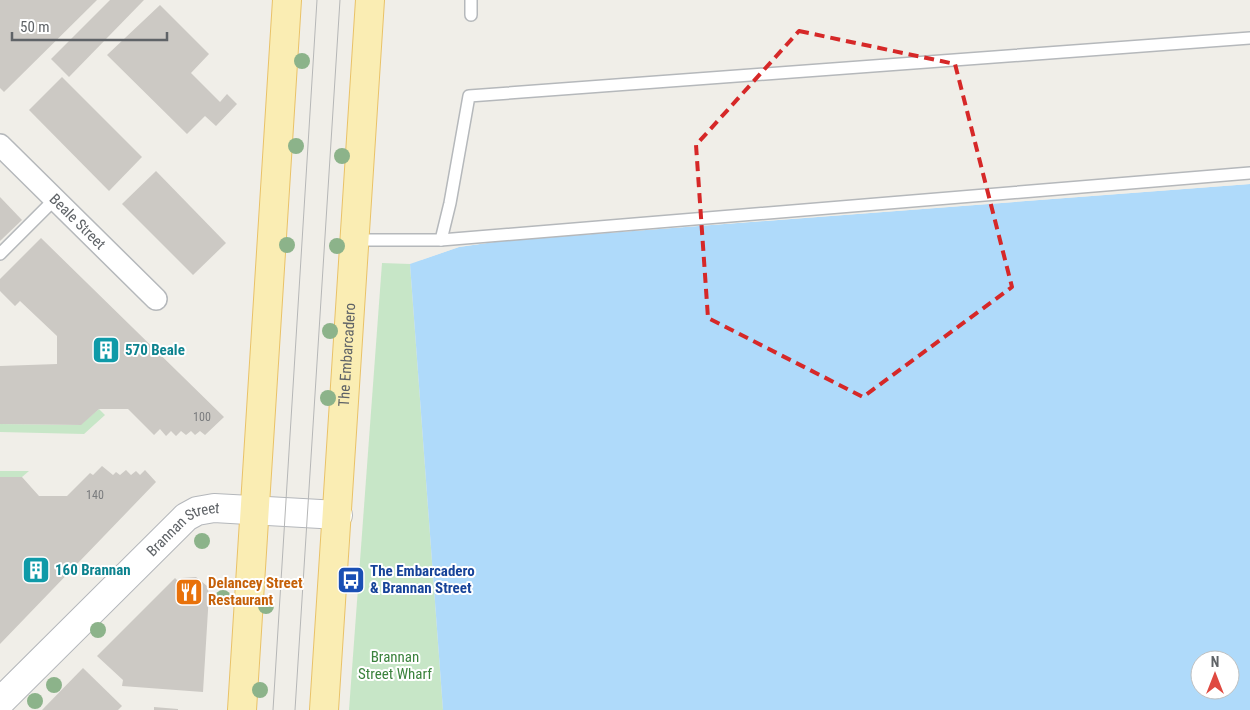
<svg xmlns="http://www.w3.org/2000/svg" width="1250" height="710" font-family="'Roboto Condensed',sans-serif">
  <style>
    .green { fill: #c7e6c7 }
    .water { fill: #afdafa; fill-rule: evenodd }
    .pier { fill: #f0eee8 }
    .building { fill: #ccc9c4 }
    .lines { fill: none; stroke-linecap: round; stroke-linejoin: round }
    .lane-casing { stroke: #b5b8bb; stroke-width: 14 }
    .street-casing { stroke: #b5b8bb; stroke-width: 24 }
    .secondary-casing { stroke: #b4b7bb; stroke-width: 30 }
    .primary-casing { stroke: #e9c268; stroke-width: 30 }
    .lane { stroke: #fff; stroke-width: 11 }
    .street { stroke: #fff; stroke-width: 21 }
    .secondary { stroke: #fff; stroke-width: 28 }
    .primary { stroke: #faedb3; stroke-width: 28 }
    .tram { stroke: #b6b7b7; stroke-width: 1 }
    .tree { fill: #8cb38a }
    .marked { fill: none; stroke: #d62828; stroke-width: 4; stroke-dasharray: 10 6; stroke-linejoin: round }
    .labels { text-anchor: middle; stroke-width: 4; stroke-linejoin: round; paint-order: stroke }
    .number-label { font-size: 12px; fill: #7a7c7e }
    .street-label { font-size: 15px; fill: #5f6367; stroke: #fff }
    .culture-label { font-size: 15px; font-weight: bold; fill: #0d838f; stroke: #fff; text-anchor: start }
    .transit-label { font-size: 15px; font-weight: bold; fill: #164399; stroke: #fff; text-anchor: start }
    .food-label { font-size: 15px; font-weight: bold; fill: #c56008; stroke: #fff; text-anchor: start }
    .park-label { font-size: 15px; fill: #3b823d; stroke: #fff }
  </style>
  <rect width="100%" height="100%" fill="#f0eee8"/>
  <!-- green -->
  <g class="green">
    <path d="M 382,263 L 410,264 L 443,710 L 349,710 Z"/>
    <path d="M 99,409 L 105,415 L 84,434 L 0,432 L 0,424 L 80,425 Z"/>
    <path d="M 0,471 L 29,471 L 22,477 L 0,477 Z"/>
  </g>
  <!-- water -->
  <path class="water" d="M 1250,184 L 1250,710 L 443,710 L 410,264 L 459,247 L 501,241 ZM 1200,660 L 1230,660 L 1230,690 L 1200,690 Z"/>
  <!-- pier -->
  <path class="pier" d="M 1250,182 L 1250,184 L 501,241 L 459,247 L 421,260 L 421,257 L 458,245 L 501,238 Z"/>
  <!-- building -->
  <g class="building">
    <path d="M 0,0 L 97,0 L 4,92 L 0,88 Z"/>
    <path d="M 110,0 L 144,0 L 69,77 L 51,59 Z"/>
    <path d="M 160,5 L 209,54 L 191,73 L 220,102 L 227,94 L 237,104 L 216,126 L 205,116 L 187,134 L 107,55 Z"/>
    <path d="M 62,77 L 142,157 L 109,191 L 29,110 Z"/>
    <path d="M 156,171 L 226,243 L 193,275 L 122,204 Z"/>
    <path d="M 0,197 L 22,220 L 0,241 Z"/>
    <path d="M 41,238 L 224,417 L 205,435 L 200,431 L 195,435 L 191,431 L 186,435 L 181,431 L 176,436 L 171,431 L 166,436 L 160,429 L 154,435 L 128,409 L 99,409 L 81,425 L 0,424 L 0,366 L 57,364 L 57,336 L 20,301 L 15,306 L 0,291 L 0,279 Z"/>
    <path d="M 102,466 L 113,475 L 116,472 L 120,475 L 126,470 L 131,475 L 136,471 L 140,475 L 145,470 L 156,482 L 0,644 L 0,477 L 22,477 L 39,496 L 67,496 L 90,473 L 93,475 Z"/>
    <path d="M 196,577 L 207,586 L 209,594 L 203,692 L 122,686 L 123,680 L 97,656 L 175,578 L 178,581 L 182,578 Z"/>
    <path d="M 83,668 L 122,706 L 118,710 L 42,710 Z"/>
    <path d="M 154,707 L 178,709 L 178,710 L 154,710 Z"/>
  </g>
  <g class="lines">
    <!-- lane casing -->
    <g class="lane-casing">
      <g id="lane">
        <path d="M 471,15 L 471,0"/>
        <path d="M 355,240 L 441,240 L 1250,173"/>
        <path d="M 441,240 L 450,203 L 469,96 L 1250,38"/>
        <path d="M 0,254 L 55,199"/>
      </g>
    </g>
    <!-- street casing -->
    <g class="street-casing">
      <g id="street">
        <path id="s1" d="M 0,145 L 156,299"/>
      </g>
    </g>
    <!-- secondary casing -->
    <g class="secondary-casing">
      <g id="secondary">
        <path id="s2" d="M 0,702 L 186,517 L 197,511 L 214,508 L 338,515"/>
      </g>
    </g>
    <!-- primary casing -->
    <g class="primary-casing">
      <g id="primary">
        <path d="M 242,710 L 287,0"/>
        <path id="s3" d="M 324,710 L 370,0"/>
      </g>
    </g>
    <!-- lane -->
    <use href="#lane" class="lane"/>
    <!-- street -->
    <use href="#street" class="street"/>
    <!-- secondary -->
    <use href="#secondary" class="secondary"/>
    <!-- primary -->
    <use href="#primary" class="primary"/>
    <!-- tram -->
    <g class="tram">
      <path d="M 273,710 L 317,0"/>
      <path d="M 295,710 L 340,0"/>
    </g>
  </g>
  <!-- trees -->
  <g class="tree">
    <circle cx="302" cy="61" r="8"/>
    <circle cx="296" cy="146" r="8"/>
    <circle cx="342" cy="156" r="8"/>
    <circle cx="287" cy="245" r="8"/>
    <circle cx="337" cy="246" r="8"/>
    <circle cx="330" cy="331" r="8"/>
    <circle cx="328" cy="398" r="8"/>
    <circle cx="202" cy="541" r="8"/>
    <circle cx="223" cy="598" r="8"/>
    <circle cx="266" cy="606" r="8"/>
    <circle cx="98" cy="630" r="8"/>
    <circle cx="54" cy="685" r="8"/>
    <circle cx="260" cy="690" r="8"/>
    <circle cx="35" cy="701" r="8"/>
  </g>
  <!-- marked area -->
  <path class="marked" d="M 799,31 L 955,64 L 1012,287 L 863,397 L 708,318 L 696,145 Z"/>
  <!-- icons -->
  <defs>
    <g id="building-square" transform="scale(1.4375)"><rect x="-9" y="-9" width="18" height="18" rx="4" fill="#0f9aa8" stroke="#fff"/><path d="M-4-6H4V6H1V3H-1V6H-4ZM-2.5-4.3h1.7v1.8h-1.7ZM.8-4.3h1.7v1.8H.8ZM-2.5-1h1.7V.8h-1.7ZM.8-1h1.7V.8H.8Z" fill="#fff"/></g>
    <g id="bus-square" transform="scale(1.4375)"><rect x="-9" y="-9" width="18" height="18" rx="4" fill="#1a4fb4" stroke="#fff"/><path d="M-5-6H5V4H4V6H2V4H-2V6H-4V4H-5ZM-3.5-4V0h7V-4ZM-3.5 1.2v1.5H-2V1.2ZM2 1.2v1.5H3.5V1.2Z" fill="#fff"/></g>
    <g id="restaurant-square" transform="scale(1.4375)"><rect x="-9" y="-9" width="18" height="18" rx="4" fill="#e8710a" stroke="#fff"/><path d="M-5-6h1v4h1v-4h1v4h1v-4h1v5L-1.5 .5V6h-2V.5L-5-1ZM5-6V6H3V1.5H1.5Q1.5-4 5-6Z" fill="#fff"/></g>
  </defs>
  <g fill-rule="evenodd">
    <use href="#building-square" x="106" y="350"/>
    <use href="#building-square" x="36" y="570"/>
    <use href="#bus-square" x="351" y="580"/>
    <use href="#restaurant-square" x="189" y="592"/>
  </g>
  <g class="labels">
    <!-- number labels -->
    <g class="number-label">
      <text x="202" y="421">100</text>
      <text x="95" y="499">140</text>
    </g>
    <!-- street labels -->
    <g class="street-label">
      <text dy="5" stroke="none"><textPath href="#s1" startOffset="109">Beale Street</textPath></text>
      <text dy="5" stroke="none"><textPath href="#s3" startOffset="356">The Embarcadero</textPath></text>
      <text dy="5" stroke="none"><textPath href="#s2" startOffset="254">Brannan Street</textPath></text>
    </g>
    <!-- culture labels -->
    <g class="culture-label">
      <text x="125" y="355">570 Beale</text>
      <text x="55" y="575">160 Brannan</text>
    </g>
    <!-- transit labels -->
    <g class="transit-label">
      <text x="370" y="576">The Embarcadero<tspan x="370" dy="17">&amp; Brannan Street</tspan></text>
    </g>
    <!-- food labels -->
    <g class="food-label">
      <text x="208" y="588">Delancey Street<tspan x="208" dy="17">Restaurant</tspan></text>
    </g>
    <!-- park labels -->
    <g class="park-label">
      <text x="395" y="662">Brannan<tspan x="395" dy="17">Street Wharf</tspan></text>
    </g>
  </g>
  <!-- north arrow -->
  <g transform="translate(1215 675)"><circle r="24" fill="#ffffff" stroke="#bfc1c2"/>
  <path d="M0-4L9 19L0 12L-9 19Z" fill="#df4940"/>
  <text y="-8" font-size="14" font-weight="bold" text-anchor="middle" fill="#5f6367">N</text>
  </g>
  <!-- scale -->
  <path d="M12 32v8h155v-8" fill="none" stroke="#5f6367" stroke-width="2.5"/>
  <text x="20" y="32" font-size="15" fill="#5f6367" stroke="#ffffff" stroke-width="4" paint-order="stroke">50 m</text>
</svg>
